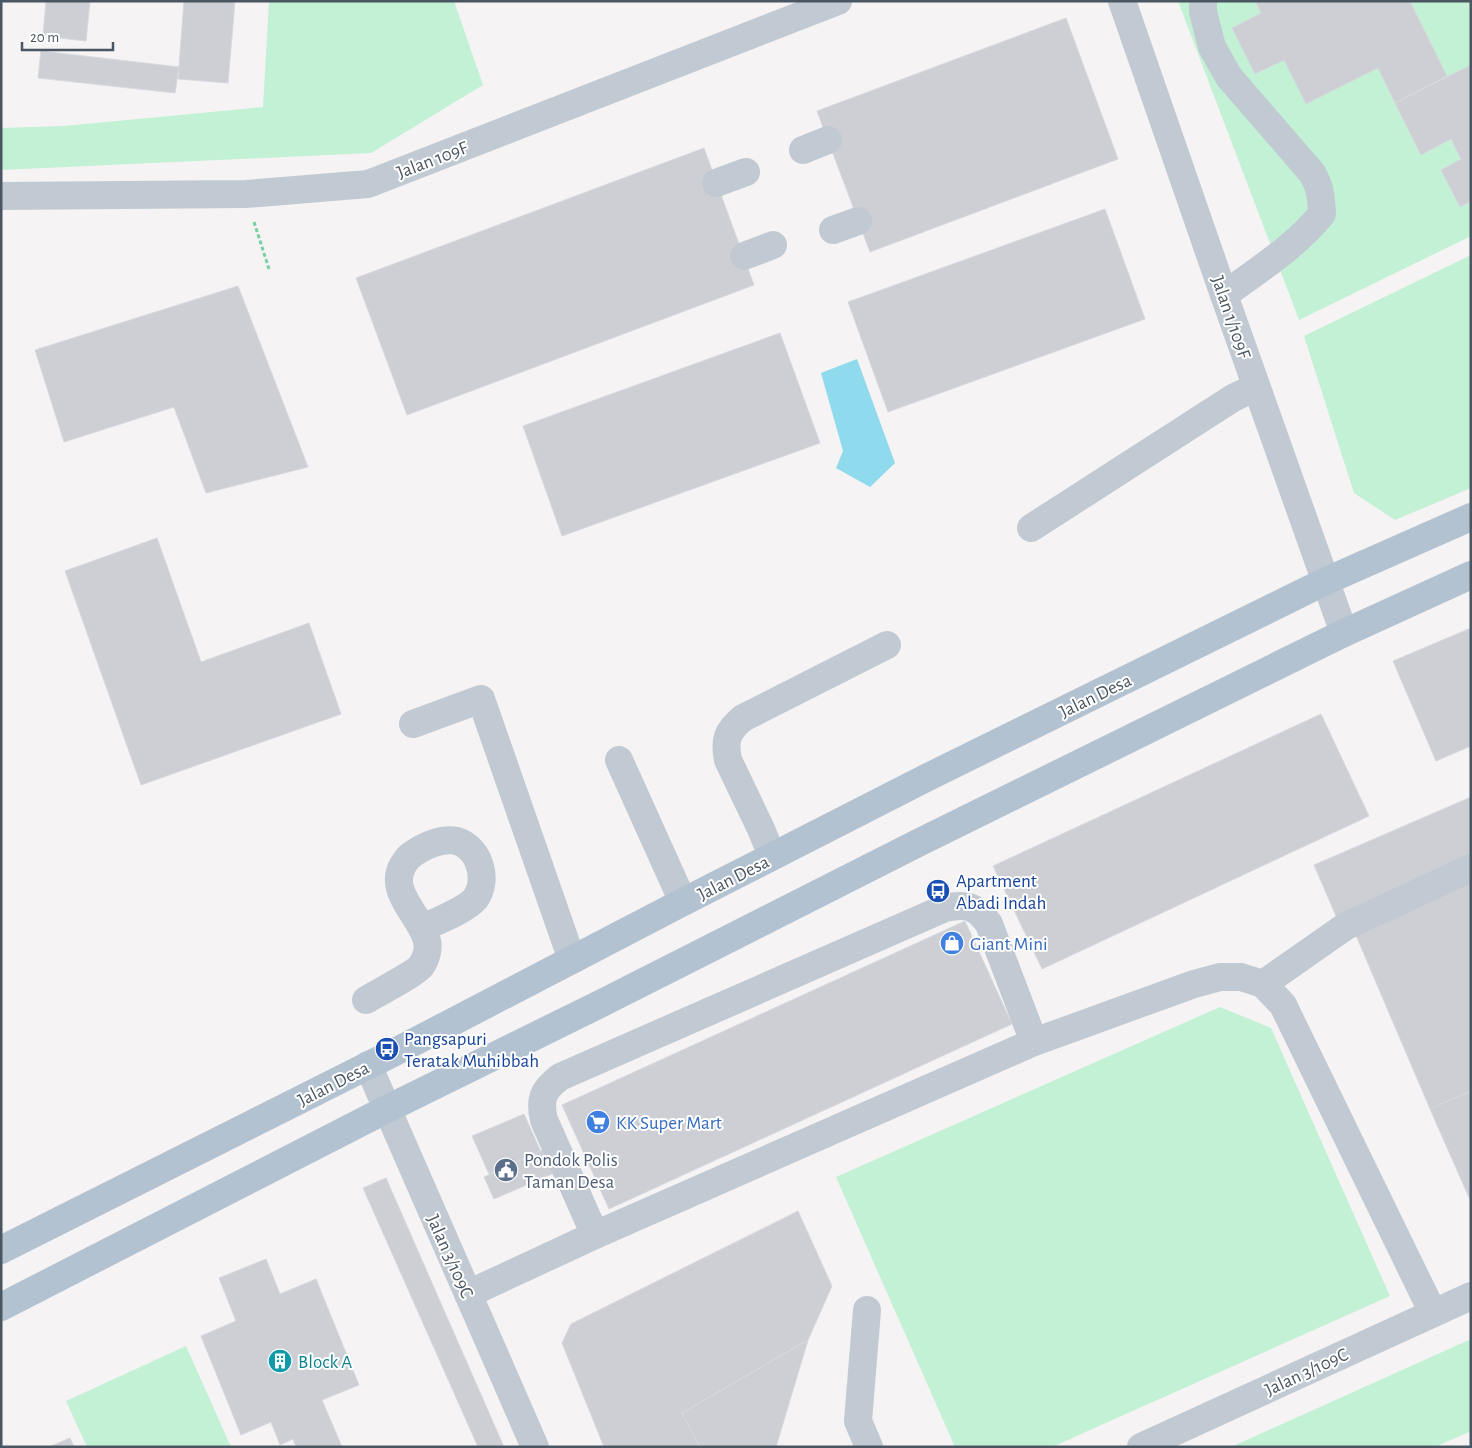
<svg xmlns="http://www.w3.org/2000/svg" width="1472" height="1448" font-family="'Alegreya Sans',sans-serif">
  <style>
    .green { fill: #c3f1d5 }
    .water { fill: #90daee }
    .building { fill: #cdcfd5; stroke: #d7d9de }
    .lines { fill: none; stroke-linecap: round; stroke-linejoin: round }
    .path { stroke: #7ad0a6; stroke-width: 3; stroke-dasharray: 4 2.5; stroke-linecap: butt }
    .minor { stroke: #c1cad2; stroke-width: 28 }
    .major { stroke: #b3c2d1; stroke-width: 28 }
    .labels { text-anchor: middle; stroke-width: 4; stroke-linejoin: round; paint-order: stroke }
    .street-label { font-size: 19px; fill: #4a5661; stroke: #fff }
    .transit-label { font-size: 19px; fill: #164399; stroke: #fff; text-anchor: start }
    .shop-label { font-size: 19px; fill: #366cbe; stroke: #fff; text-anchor: start }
    .service-label { font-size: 19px; fill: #4e5e75; stroke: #fff; text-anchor: start }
    .culture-label { font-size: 19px; fill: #0d838f; stroke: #fff; text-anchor: start }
  </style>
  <rect width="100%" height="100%" fill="#f5f3f3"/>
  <!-- green -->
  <g class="green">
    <path d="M 269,1 L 454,1 L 483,85 L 371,153 L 1,170 L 1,128 L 64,126 L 263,107 Z"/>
    <path d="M 1178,1 L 1471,1 L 1471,236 L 1299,320 Z"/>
    <path d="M 1471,255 L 1471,488 L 1395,520 L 1354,493 L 1304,336 Z"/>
    <path d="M 1220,1007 L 1271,1028 L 1390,1296 L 1052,1447 L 955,1447 L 836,1177 Z"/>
    <path d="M 1471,1339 L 1471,1431 L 1435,1447 L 1231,1447 Z"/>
    <path d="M 186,1346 L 231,1447 L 87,1447 L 66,1401 Z"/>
  </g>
  <!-- water -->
  <path class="water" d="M 857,359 L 895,463 L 870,487 L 836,468 L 843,451 L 821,373 Z"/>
  <!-- building -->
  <g class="building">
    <path d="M 46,1 L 90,1 L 86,41 L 43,36 Z"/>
    <path d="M 184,1 L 235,1 L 228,83 L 178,79 Z"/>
    <path d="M 1255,1 L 1410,1 L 1447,76 L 1395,103 L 1378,68 L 1306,104 L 1284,60 L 1255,74 L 1232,28 L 1261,13 Z"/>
    <path d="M 1066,18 L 1118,159 L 870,252 L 817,111 Z"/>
    <path d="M 41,51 L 179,67 L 175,93 L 38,78 Z"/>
    <path d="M 1471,65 L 1471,201 L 1460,207 L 1441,170 L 1461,159 L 1451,139 L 1421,155 L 1395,103 Z"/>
    <path d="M 704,148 L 754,285 L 407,415 L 356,278 Z"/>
    <path d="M 1105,209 L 1145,319 L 888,412 L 848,302 Z"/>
    <path d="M 238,286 L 308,467 L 206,493 L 174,407 L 64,442 L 35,350 Z"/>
    <path d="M 780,333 L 820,443 L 562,536 L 523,426 Z"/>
    <path d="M 157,538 L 201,662 L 309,623 L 341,714 L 141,785 L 65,571 Z"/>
    <path d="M 1471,628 L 1471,746 L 1436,761 L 1393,661 Z"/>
    <path d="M 1321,714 L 1369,816 L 1042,969 L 993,866 Z"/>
    <path d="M 1471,797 L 1471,1091 L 1430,1109 L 1349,919 L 1339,923 L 1314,865 Z"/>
    <path d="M 965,921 L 1012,1024 L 609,1209 L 562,1105 Z"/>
    <path d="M 1471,1091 L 1471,1202 L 1430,1109 Z"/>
    <path d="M 524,1114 L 541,1152 L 489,1174 L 472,1136 Z"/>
    <path d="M 549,1147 L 559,1171 L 494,1199 L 484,1177 Z"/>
    <path d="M 386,1178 L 504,1447 L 478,1447 L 363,1188 Z"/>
    <path d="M 798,1211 L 832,1286 L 808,1340 L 682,1413 L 700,1447 L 604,1447 L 562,1343 L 571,1324 Z"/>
    <path d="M 266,1259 L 280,1294 L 316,1279 L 359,1385 L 322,1400 L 342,1447 L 296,1447 L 293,1439 L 280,1445 L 271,1422 L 241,1435 L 201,1336 L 236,1321 L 219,1278 Z"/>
    <path d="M 808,1340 L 776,1447 L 700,1447 L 682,1413 Z"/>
    <path d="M 70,1438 L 74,1447 L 49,1447 Z"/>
  </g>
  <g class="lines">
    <!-- path -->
    <path class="path" d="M 254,222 L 269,269"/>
    <!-- minor -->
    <g class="minor">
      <path d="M 1122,1 L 1224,295 L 1344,633"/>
      <path d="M 1203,1 L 1203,12 L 1212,47 L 1229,77 L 1312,173 C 1321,188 1321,198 1322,214 C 1295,247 1258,270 1224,295"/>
      <path d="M 803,150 L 828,140"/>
      <path d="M 716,183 L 746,172"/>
      <path d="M 1,196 L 246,194 L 368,184 L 838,1"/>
      <path d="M 833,230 L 858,221"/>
      <path d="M 744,256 L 773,245"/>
      <path d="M 1031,528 L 1233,398 L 1256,387"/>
      <path d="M 413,724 L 481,699 L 572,960"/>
      <path d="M 619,760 L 683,902"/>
      <path d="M 772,856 L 761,829 L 728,760 C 724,740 727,731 743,718 L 887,645"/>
      <path d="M 1263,984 L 1346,926 L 1471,868"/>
      <path d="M 366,1000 C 376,994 416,973 421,966 C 426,959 429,949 427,941 C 422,917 387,892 403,865 C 405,862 406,859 410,856 C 423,846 446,835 462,843 C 481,853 488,882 475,899 C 466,910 435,922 422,928"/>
      <path d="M 368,1065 L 535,1447"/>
      <path d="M 595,1235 L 544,1120 C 539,1099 543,1090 560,1077 L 945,908 C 967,903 976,906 989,924 L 1034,1042"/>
      <path d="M 468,1294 L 595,1235 L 1034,1042 L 1194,984 L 1220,977 L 1241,977 L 1263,984 L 1283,1005 L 1433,1313"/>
      <path d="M 867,1310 L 858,1421 L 869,1447"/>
      <path d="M 1141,1447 L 1471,1296"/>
    </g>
    <!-- major -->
    <g class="major">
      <path d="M 1,1250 L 393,1053 L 683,902 L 928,777 L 1326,581 L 1471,517"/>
      <path d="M 1,1307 L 387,1109 L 602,1003 L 920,842 L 1344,633 L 1471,575"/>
    </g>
  </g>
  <!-- icons -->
  <defs>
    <g id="bus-disc" transform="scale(1.25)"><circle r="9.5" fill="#1a4fb4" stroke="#fff"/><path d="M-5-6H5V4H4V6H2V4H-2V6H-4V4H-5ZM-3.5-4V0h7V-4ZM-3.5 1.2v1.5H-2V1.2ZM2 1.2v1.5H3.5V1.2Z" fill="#fff"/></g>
    <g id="shop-disc" transform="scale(1.25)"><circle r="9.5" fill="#3f7fe0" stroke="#fff"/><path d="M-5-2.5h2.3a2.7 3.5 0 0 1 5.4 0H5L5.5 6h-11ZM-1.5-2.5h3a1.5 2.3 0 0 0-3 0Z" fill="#fff"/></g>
    <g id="supermarket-disc" transform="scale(1.25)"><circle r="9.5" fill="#3f7fe0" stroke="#fff"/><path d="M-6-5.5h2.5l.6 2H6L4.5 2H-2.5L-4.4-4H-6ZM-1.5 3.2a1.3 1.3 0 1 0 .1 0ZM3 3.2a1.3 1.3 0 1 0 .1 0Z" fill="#fff"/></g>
    <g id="civic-disc" transform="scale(1.25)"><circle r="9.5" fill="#5c6f8a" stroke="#fff"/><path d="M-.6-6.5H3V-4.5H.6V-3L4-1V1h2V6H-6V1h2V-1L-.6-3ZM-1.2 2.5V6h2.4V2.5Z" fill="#fff"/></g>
    <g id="building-disc" transform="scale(1.25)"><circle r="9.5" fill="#0f9aa8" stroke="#fff"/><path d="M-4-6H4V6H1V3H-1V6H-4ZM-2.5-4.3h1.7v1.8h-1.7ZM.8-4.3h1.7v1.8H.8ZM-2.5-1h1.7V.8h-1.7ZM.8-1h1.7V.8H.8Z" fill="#fff"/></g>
  </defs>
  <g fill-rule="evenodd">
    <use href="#bus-disc" x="938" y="891"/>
    <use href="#shop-disc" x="952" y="943"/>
    <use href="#bus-disc" x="387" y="1049"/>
    <use href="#supermarket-disc" x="598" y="1122"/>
    <use href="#civic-disc" x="506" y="1170"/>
    <use href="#building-disc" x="280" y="1361"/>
  </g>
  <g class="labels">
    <!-- street labels -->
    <g class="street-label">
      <text transform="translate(432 159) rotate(-21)" y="7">Jalan 109F</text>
      <text transform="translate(1232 317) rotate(71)" y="7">Jalan 1/109F</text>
      <text transform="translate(1095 695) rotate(-26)" y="7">Jalan Desa</text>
      <text transform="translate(733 877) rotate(-27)" y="7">Jalan Desa</text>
      <text transform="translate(333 1083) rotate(-27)" y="7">Jalan Desa</text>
      <text transform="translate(451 1256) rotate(66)" y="7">Jalan 3/109C</text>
      <text transform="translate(1306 1371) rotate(-25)" y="7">Jalan 3/109C</text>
    </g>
    <!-- transit labels -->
    <g class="transit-label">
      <text x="956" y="887">Apartment<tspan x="956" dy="22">Abadi Indah</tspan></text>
      <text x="404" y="1045">Pangsapuri<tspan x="404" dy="22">Teratak Muhibbah</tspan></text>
    </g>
    <!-- shop labels -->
    <g class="shop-label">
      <text x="970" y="950">Giant Mini</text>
      <text x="616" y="1129">KK Super Mart</text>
    </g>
    <!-- service labels -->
    <g class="service-label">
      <text x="524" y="1166">Pondok Polis<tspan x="524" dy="22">Taman Desa</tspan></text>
    </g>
    <!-- culture labels -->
    <g class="culture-label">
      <text x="298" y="1368">Block A</text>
    </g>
  </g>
  <!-- border -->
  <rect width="1472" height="1448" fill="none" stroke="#4a5661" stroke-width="5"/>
  <!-- scale -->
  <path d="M22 42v8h91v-8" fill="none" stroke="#4a5661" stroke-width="2.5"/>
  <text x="30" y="42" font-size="15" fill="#4a5661" stroke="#ffffff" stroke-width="4" paint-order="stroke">20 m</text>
</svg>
